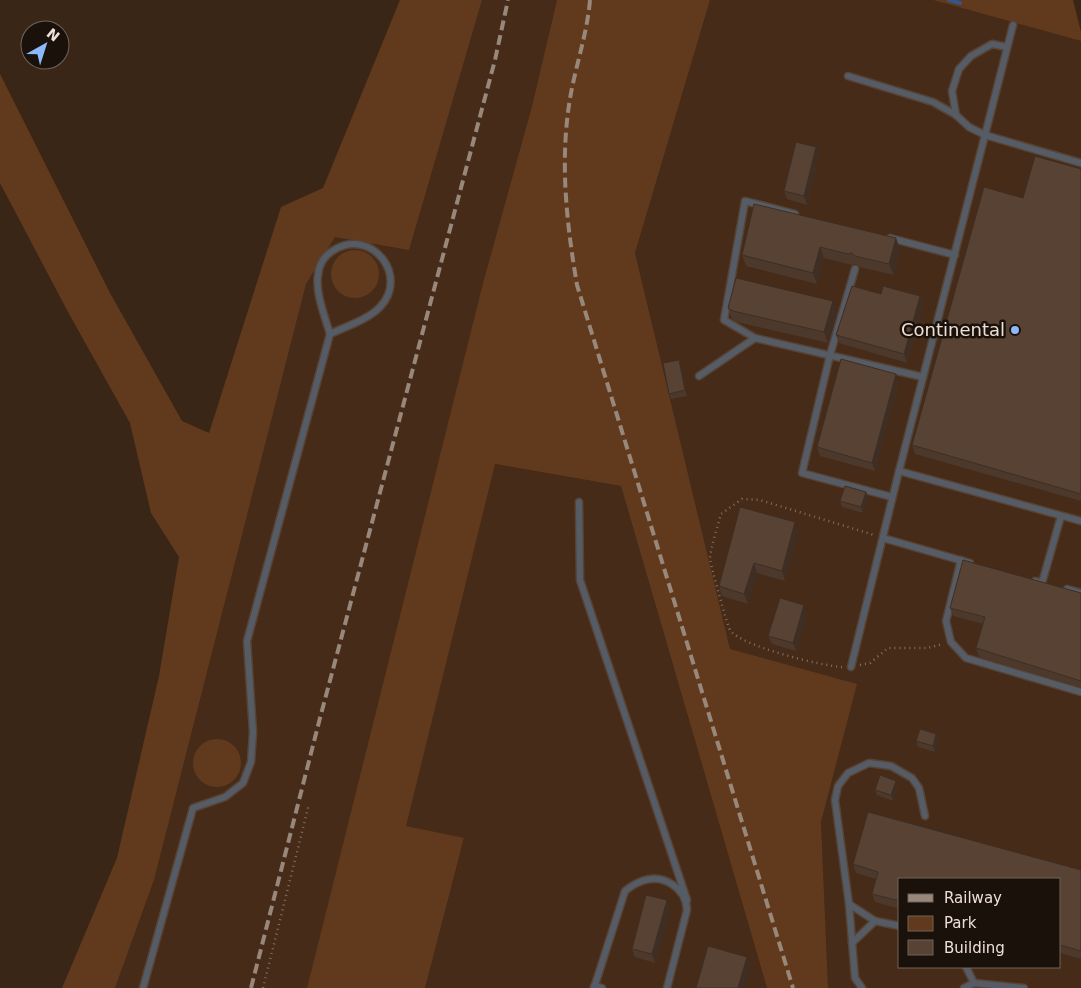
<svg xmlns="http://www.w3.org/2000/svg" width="1081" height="988" font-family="'DejaVu Sans',sans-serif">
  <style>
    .built { fill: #452b18; fill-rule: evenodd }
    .green { fill: #613a1d }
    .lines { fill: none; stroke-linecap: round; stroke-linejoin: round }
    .stream { stroke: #355686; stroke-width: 4 }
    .service-casing { stroke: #574436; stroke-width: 9 }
    .path { stroke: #817063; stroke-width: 2.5; stroke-dasharray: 1 4; stroke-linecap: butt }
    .service { stroke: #565c66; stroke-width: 6 }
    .rail { stroke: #98877b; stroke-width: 4; stroke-dasharray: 10 5; stroke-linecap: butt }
    .wall { fill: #4c392c }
    .shaded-wall { fill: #3e2e24 }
    .building { fill: #584233; stroke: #3e2e24 }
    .poi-dot { fill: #8cb9fc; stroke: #1a110b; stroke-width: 2 }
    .labels { text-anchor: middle; stroke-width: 5; stroke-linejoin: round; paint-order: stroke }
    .poi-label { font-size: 18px; fill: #eee0d7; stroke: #1a110b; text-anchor: end }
  </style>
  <rect width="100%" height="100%" fill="#3a2617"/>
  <!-- built -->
  <g class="built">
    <path d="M 482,0 L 557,0 L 532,106 L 483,283 L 307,988 L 115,988 L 154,880 L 306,284 L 335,236 L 409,249 Z"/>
    <path d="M 710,0 L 933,0 L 1081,41 L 1081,988 L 828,988 L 821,822 L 856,684 L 730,649 L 635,253 ZM 900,879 L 1060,879 L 1060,967 L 900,967 Z"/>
    <path d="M 494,464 L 621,486 L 767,988 L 425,988 L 464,839 L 405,826 Z"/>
  </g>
  <!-- green -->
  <g class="green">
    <path d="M 400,0 L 482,0 L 409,250 L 335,237 L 306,284 L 154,880 L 115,988 L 62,988 L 117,858 L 159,676 L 179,557 L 151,513 L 130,423 L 68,312 L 0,183 L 0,74 L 110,293 L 182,421 L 209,433 L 281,207 L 323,188 Z"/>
    <path d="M 557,0 L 710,0 L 635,253 L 730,649 L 857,684 L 821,822 L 828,988 L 767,988 L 621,486 L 495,464 L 406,826 L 464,838 L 425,988 L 307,988 L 483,283 L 532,106 Z"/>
    <path d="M 933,0 L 1073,0 L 1081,32 L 1081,41 Z"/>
    <circle cx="355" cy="274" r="24"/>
    <circle cx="217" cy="763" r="24"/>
  </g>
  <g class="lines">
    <!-- stream -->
    <path class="stream" d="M 949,0 L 960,3"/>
    <!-- service casing -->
    <g class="service-casing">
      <g id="service">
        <path d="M 848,76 L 933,102 L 956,115 L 969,127 L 985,135 L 1013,25"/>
        <path d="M 956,115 L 952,91 L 959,69 L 971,56 L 992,44 L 1007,47"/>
        <path d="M 1081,163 L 985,135 L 899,471 L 1081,521"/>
        <path d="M 795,214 L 745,201 L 724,320 L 755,338 L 923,377"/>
        <path d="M 890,238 L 955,255"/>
        <path d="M 855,269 L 830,355 L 802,473 L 892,497"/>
        <path d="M 699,376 L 755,338"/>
        <path d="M 579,502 L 580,580 L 687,900"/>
        <path d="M 883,538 L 970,563"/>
        <path d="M 961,560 L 946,621 L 951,642 L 966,658 L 1081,692"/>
        <path d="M 1035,581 L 1042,583 L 1061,516"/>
        <path d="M 1067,589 L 1081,593"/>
        <path d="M 851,667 L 899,471"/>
        <path d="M 849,904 L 855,978 L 862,988"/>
        <path d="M 900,926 L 875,921 L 849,904 L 835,800 L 838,786 L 848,773 L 869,763 L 891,766 L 912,778 L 919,788 L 925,816"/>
        <path d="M 852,943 L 875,921"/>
        <path d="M 966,967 L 974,983 L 1024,988"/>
        <path d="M 594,986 L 602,988"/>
        <path d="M 143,988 L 193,808 L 225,797 L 243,783 L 251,762 L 253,732 L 247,641 L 330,334 C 325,317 315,292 318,275 C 319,264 325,255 334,250 C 371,227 410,276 380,307 C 369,319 345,327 330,334"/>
        <path d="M 594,988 L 625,891 C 630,887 636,883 642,881 C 663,873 686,888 687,910 L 667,988"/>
        <path d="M 964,988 L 974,983"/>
      </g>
    </g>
    <!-- path -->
    <g class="path">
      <path d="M 860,665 L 870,663 L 888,648 L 927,648 L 943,644"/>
      <path d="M 842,667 C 822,666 740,646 730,630 C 727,625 711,566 710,559 C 710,550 718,525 721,514 L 742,499 L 760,500 L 874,535"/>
      <path d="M 263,988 L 309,804"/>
    </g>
    <!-- service -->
    <use href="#service" class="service"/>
    <!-- rail -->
    <g class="rail">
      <path d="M 590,0 C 587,36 574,70 569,105 C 560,166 567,226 577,285 L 793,988"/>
      <path d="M 251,988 L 320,718 L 495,60 L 508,0"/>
    </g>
  </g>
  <!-- wall -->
  <g class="wall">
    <path d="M 816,147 L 819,155 L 807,205 L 787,199 L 784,191 Z"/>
    <path d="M 1081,169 L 1081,501 L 915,454 L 912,445 L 1023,198 Z"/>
    <path d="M 754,204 L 900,249 L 894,275 L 859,267 L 856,264 L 852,265 L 824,258 L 817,284 L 746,266 L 742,255 Z"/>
    <path d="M 881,294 L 920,296 L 923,305 L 907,363 L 839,343 L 836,335 Z"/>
    <path d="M 728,308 L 837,312 L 828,343 L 737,322 L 732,319 Z"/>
    <path d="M 679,360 L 681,366 L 687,396 L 671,399 L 669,394 Z"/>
    <path d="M 899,382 L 875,471 L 820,456 L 817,447 Z"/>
    <path d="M 866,492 L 868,498 L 863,513 L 842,507 L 840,501 Z"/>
    <path d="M 798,532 L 785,581 L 757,573 L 748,604 L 722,596 L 719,586 Z"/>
    <path d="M 1081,593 L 1081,688 L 979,657 L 976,648 L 983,624 L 953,616 L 950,608 Z"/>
    <path d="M 807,613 L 796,651 L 772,644 L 768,636 Z"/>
    <path d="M 936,734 L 938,739 L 935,752 L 918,747 L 916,741 Z"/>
    <path d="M 898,786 L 893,801 L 877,795 L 875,790 Z"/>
    <path d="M 853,864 L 1081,870 L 1081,959 L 1060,953 L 1060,879 L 900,879 L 900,909 L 875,902 L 872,894 L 876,879 L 856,873 Z"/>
    <path d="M 670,909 L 655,963 L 635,957 L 632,949 Z"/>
  </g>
  <!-- shaded-wall -->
  <g class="shaded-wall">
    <path d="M 816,147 L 819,155 L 807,205 L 804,196 Z"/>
    <path d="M 896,238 L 900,249 L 894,275 L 889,264 Z"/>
    <path d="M 820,247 L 824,258 L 817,284 L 813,273 Z"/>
    <path d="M 920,296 L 923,305 L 907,363 L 904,354 Z"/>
    <path d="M 833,301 L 837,312 L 828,343 L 824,332 Z"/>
    <path d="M 679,360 L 681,366 L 687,396 L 685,390 Z"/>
    <path d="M 896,374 L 899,382 L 875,471 L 872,463 Z"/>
    <path d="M 866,492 L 868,498 L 863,513 L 861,507 Z"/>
    <path d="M 795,522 L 798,532 L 785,581 L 782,571 Z"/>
    <path d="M 754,563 L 757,573 L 748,604 L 744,594 Z"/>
    <path d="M 804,605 L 807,613 L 796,651 L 793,643 Z"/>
    <path d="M 936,734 L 938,739 L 935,752 L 933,746 Z"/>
    <path d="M 896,781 L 898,786 L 893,801 L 891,795 Z"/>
    <path d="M 667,900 L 670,909 L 655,963 L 652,954 Z"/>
    <path d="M 747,957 L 750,966 L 744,988 L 738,988 Z"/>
  </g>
  <!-- building -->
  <g class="building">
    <path d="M 796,142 L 816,147 L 804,196 L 784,191 Z"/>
    <path d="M 1035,156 L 1081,169 L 1081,494 L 912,445 L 984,187 L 1023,198 Z"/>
    <path d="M 754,204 L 896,238 L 889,264 L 855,256 L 852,253 L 848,254 L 820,247 L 813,273 L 742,255 Z"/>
    <path d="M 736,278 L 833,301 L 824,332 L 733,311 L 728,308 Z"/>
    <path d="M 852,286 L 881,294 L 883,286 L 920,296 L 904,354 L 836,335 Z"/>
    <path d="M 841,359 L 896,374 L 872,463 L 817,447 Z"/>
    <path d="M 679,360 L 685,390 L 669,394 L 663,363 Z"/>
    <path d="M 845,486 L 866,492 L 861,507 L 840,501 Z"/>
    <path d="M 740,507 L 795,522 L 782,571 L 754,563 L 744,594 L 719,586 Z"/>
    <path d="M 963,560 L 1081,593 L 1081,681 L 976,648 L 985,617 L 950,608 Z"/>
    <path d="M 780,598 L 804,605 L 793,643 L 768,636 Z"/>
    <path d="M 920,729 L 936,734 L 933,746 L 916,741 Z"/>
    <path d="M 880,775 L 896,781 L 891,795 L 875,790 Z"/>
    <path d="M 868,812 L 1081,870 L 1081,951 L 1060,945 L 1060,879 L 900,879 L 900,901 L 872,894 L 878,872 L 853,864 Z"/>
    <path d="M 646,895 L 667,900 L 652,954 L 632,949 Z"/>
    <path d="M 708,946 L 747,957 L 738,988 L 696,988 Z"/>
  </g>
  <!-- markers -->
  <circle class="poi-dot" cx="1015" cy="330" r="5"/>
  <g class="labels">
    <!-- poi labels -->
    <g class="poi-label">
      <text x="1005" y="336">Continental</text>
    </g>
  </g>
  <!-- legend -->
  <rect x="898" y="878" width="162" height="90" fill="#1a110b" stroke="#6f645d"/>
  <rect x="908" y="894" width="25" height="8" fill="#98877b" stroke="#6f645d"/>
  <text x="944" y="903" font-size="15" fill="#eee0d7">Railway</text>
  <rect x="908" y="916" width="25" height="15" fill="#613a1d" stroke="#6f645d"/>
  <text x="944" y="928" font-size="15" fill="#eee0d7">Park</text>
  <rect x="908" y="940" width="25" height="15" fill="#584233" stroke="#6f645d"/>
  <text x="944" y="953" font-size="15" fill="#eee0d7">Building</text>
  <!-- north arrow -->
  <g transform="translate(45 45) rotate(39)"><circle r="24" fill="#1a110b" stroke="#6f645d"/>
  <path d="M0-4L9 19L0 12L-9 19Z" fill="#8cb9fc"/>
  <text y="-8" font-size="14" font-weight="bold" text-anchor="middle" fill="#eee0d7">N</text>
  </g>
</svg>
